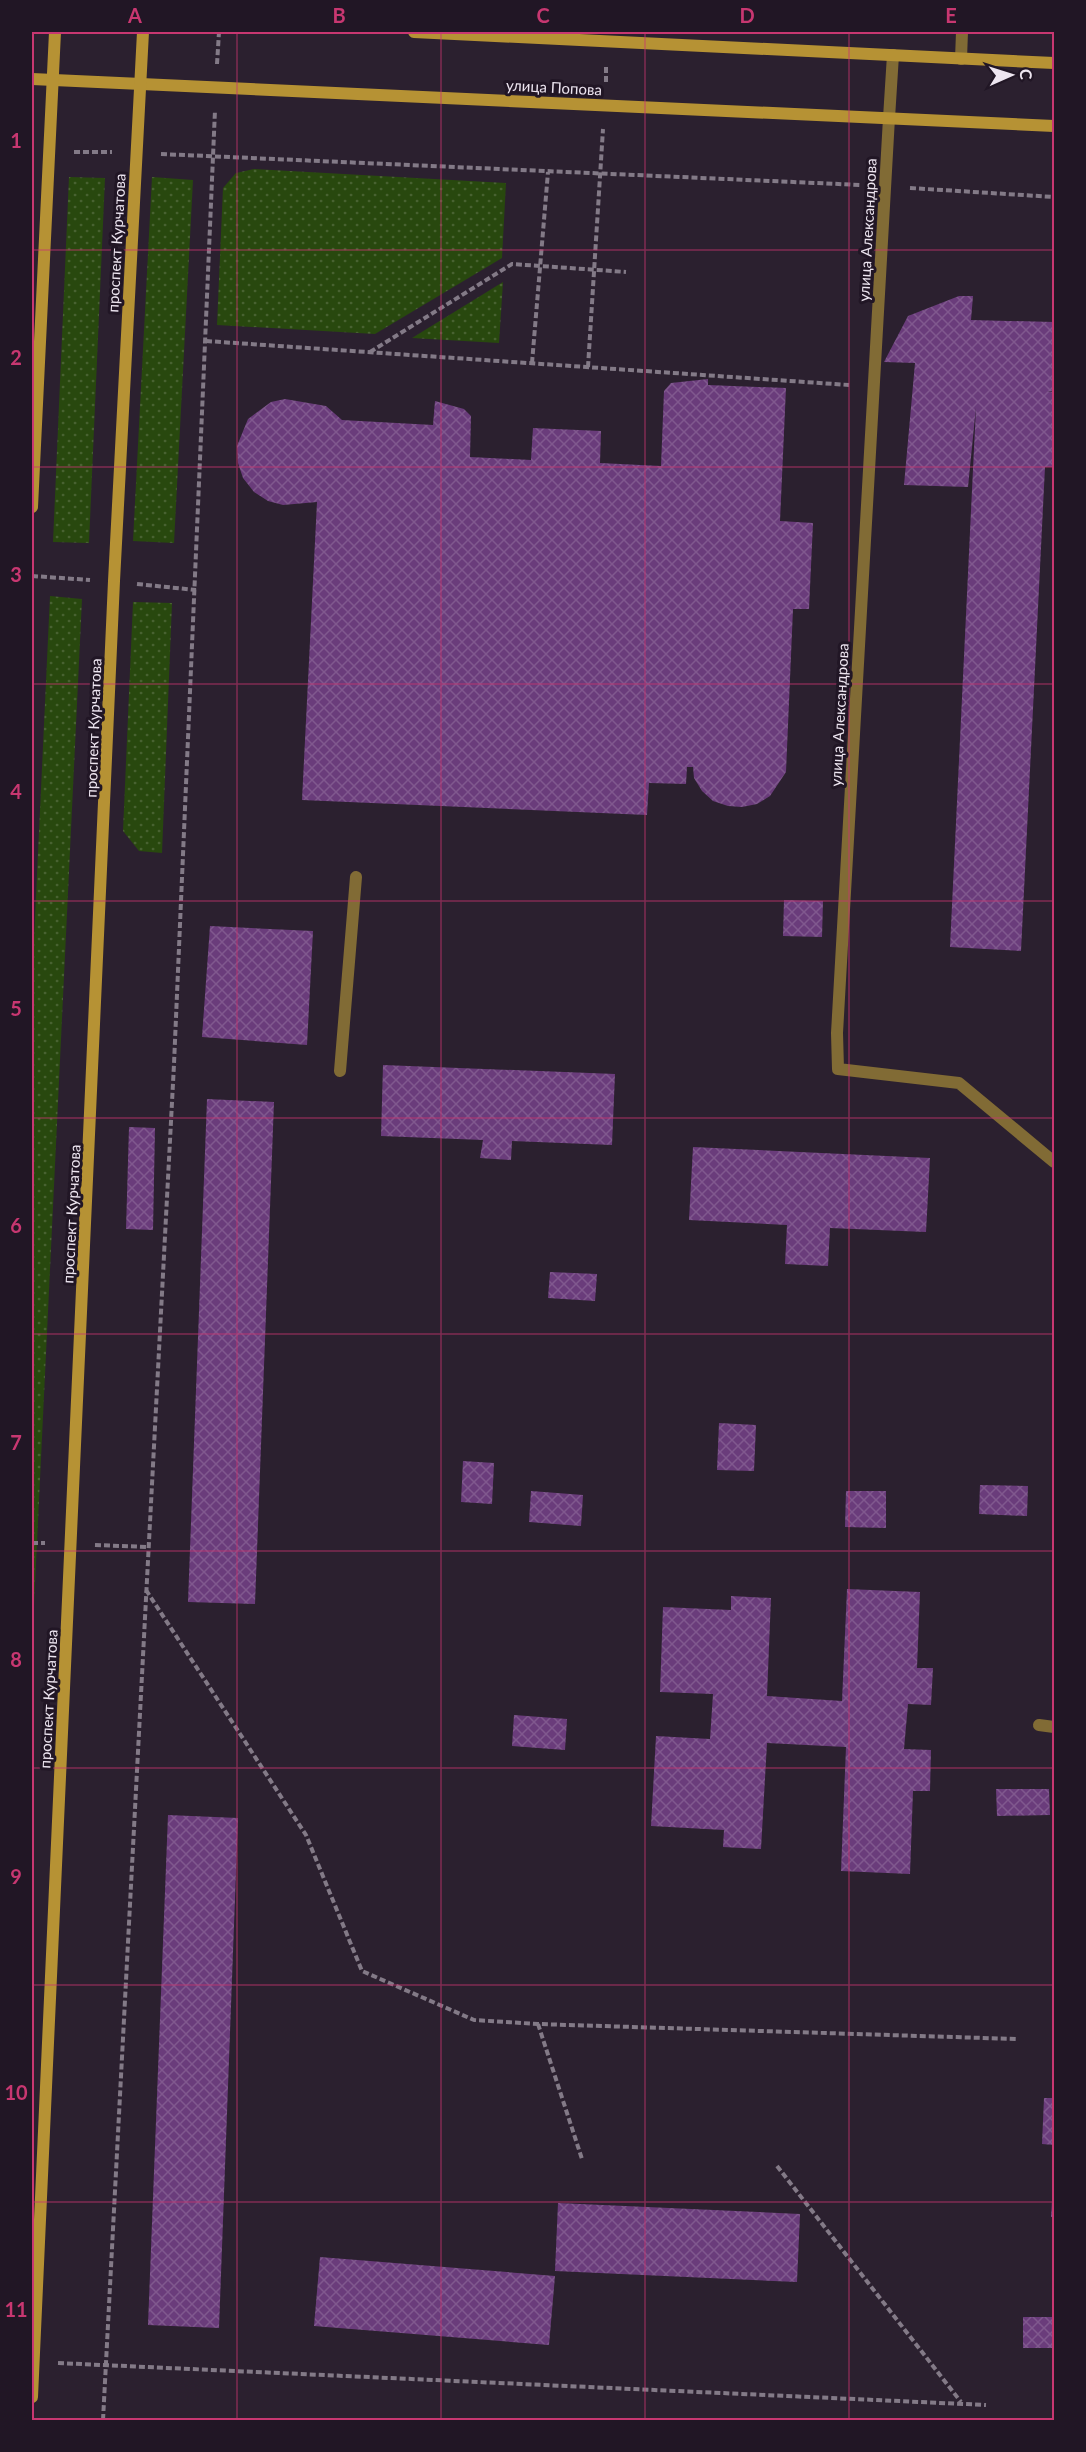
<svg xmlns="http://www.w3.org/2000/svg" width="1086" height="2452" font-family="Lato,sans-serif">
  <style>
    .grass { fill: url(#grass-dots) }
    .building { fill: url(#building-cross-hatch) }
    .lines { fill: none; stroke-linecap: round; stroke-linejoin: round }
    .path { stroke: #837a87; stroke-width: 4; stroke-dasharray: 6 3; stroke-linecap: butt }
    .lane { stroke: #816b35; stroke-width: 12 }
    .street { stroke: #816b35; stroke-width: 12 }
    .secondary { stroke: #b69234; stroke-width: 12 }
    .grid { fill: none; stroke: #c83771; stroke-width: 1.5; stroke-opacity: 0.55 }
    .labels { text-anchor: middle; stroke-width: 6; stroke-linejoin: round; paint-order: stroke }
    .street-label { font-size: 15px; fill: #ede5f0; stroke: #211625 }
    .neatline { fill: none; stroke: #c83771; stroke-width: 2 }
    .grid-label { font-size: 20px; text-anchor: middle; font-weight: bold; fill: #c83771 }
  </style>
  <defs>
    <pattern id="grass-dots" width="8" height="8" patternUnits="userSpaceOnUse" patternTransform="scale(1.5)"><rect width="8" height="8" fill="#28480e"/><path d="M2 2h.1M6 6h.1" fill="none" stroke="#486231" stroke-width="1.8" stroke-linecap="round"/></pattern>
    <pattern id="building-cross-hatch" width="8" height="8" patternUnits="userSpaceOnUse" patternTransform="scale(1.5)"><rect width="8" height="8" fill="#6a3c7b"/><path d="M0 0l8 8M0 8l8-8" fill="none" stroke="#80588e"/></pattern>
  </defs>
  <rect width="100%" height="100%" fill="#2b202f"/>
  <!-- grass -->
  <g class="grass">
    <path d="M 254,169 L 506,183 L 502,258 L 375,334 L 217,325 L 223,188 L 236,173 Z"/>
    <path d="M 69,177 L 105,178 L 89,543 L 53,542 Z"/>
    <path d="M 152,177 L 193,180 L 174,543 L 133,541 Z"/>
    <path d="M 503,282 L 499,343 L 412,338 Z"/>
    <path d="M 50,596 L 82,599 L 32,1647 L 32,982 Z"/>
    <path d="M 133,602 L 172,603 L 162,853 L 139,851 L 123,831 Z"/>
  </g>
  <!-- building -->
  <g class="building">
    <path d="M 959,296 L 973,296 L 971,320 L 1054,322 L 1054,391 L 1047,392 L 1054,392 L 1054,467 L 1045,467 L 1021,951 L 950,947 L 976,407 L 968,487 L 904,485 L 915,363 L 884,362 L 908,316 Z"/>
    <path d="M 708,379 L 708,385 L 786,388 L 780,521 L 813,523 L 809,609 L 793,609 L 786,772 L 770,796 L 757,804 L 742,807 L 728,806 L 713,801 L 702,791 L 694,778 L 693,767 L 687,767 L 686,784 L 649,783 L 647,815 L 302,800 L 317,502 L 283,505 L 268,501 L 254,492 L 243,478 L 238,463 L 237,446 L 248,419 L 271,402 L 285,399 L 326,406 L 342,420 L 433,425 L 435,401 L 464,409 L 471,416 L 470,457 L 531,460 L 533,428 L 601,431 L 600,463 L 661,466 L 664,391 L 671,383 Z"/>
    <path d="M 784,900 L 823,901 L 822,937 L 783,936 Z"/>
    <path d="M 210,926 L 313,931 L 307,1045 L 202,1037 Z"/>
    <path d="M 383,1065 L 615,1074 L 612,1145 L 512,1141 L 511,1160 L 480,1158 L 483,1140 L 381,1136 Z"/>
    <path d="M 207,1099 L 274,1102 L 255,1604 L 188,1602 Z"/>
    <path d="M 129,1127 L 155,1128 L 153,1230 L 126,1229 Z"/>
    <path d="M 693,1147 L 930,1158 L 926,1232 L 830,1228 L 828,1266 L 785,1264 L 787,1225 L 689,1220 Z"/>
    <path d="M 550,1272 L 597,1274 L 595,1301 L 548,1298 Z"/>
    <path d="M 719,1423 L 756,1425 L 754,1471 L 717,1470 Z"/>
    <path d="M 463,1461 L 494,1463 L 492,1504 L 461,1502 Z"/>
    <path d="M 980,1485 L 1028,1486 L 1027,1516 L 979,1514 Z"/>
    <path d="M 531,1491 L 583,1495 L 581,1526 L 529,1522 Z"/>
    <path d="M 846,1491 L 886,1491 L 886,1528 L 845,1527 Z"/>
    <path d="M 847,1589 L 920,1592 L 917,1668 L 933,1668 L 931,1705 L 908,1704 L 904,1749 L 931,1750 L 930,1791 L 913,1791 L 910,1874 L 841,1871 L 846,1747 L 767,1743 L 761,1849 L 723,1847 L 724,1830 L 651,1826 L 656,1736 L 710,1739 L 713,1694 L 660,1692 L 663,1607 L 731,1610 L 731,1596 L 771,1598 L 767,1696 L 842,1701 Z"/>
    <path d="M 514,1715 L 567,1719 L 565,1750 L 512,1746 Z"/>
    <path d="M 996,1789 L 1049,1789 L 1050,1815 L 997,1816 Z"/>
    <path d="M 168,1815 L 238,1818 L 219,2328 L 148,2325 Z"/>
    <path d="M 1044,2098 L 1054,2098 L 1054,2145 L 1042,2144 Z"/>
    <path d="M 1053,2185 L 1054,2185 L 1054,2217 L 1051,2217 Z"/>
    <path d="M 558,2203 L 800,2214 L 797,2282 L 555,2271 Z"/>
    <path d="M 320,2257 L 555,2276 L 549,2345 L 314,2326 Z"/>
    <rect x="1023" y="2317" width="31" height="31"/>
  </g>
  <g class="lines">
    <!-- path -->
    <g class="path">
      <path d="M 217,64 L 219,32"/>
      <path d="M 606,82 L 606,66"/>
      <path d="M 74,152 L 112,152"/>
      <path d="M 161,154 L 861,185"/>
      <path d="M 910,188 L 1054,197"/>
      <path d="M 206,341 L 849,385"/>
      <path d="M 370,352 L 512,264 L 626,272"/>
      <path d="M 532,363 L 548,172"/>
      <path d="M 588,367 L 603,129"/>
      <path d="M 32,576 L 90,580"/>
      <path d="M 137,584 L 196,590"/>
      <path d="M 32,1543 L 45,1543"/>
      <path d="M 95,1545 L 148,1547"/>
      <path d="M 146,1590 L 306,1835 L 362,1971 L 474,2020 L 538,2024 L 1016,2039"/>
      <path d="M 538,2024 L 582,2159"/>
      <path d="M 777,2166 L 961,2402"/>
      <path d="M 58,2363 L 986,2405"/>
      <path d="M 103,2420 L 174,1064 L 215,110"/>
    </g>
    <!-- lane -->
    <g class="lane">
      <path d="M 961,59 L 962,32"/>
      <path d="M 889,118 L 893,55"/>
      <path d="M 340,1071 L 356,877"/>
      <path d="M 1039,1725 L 1054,1727"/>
    </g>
    <!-- street -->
    <path class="street" d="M 889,118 L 837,1033 L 838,1069 L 959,1083 L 1054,1162"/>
    <!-- secondary -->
    <g class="secondary">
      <path d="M 414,32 L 1054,63"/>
      <path d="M 32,79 L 1054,126"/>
      <path d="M 32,507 L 55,32"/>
      <path d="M 32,2397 L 114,581 L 143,32"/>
    </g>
  </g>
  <!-- grid -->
  <path class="grid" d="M 237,32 L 237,2420M 441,32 L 441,2420M 645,32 L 645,2420M 849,32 L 849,2420M 32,250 L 1054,250M 32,467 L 1054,467M 32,684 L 1054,684M 32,901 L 1054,901M 32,1118 L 1054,1118M 32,1334 L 1054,1334M 32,1551 L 1054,1551M 32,1768 L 1054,1768M 32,1985 L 1054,1985M 32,2202 L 1054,2202"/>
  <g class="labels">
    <!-- street labels -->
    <g class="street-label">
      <text transform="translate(554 88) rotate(3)" y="5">улица Попова</text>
      <text transform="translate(868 230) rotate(-87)" y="5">улица Александрова</text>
      <text transform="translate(117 243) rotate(-87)" y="5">проспект Курчатова</text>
      <text transform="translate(840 715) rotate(-87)" y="5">улица Александрова</text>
      <text transform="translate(94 728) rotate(-88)" y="5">проспект Курчатова</text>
      <text transform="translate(72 1214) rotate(-87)" y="5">проспект Курчатова</text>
      <text transform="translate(49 1699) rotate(-87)" y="5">проспект Курчатова</text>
    </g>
  </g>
  <!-- border -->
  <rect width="1086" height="2452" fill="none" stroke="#211625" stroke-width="66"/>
  <!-- north arrow -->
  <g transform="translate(1011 75) rotate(87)" stroke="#211625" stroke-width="4.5" paint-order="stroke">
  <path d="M0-4.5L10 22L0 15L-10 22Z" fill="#ede5f0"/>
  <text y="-9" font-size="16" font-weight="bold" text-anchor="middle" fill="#ede5f0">С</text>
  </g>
  <rect x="33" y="33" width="1020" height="2386" class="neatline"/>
  <g class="grid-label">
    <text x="135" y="23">A</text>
    <text x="339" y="23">B</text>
    <text x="543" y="23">C</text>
    <text x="747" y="23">D</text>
    <text x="951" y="23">E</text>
    <text x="16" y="148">1</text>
    <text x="16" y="365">2</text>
    <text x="16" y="582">3</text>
    <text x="16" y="799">4</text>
    <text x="16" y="1016">5</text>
    <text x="16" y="1233">6</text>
    <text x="16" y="1450">7</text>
    <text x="16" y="1667">8</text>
    <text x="16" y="1884">9</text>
    <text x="16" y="2100">10</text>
    <text x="16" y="2317">11</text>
  </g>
</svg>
